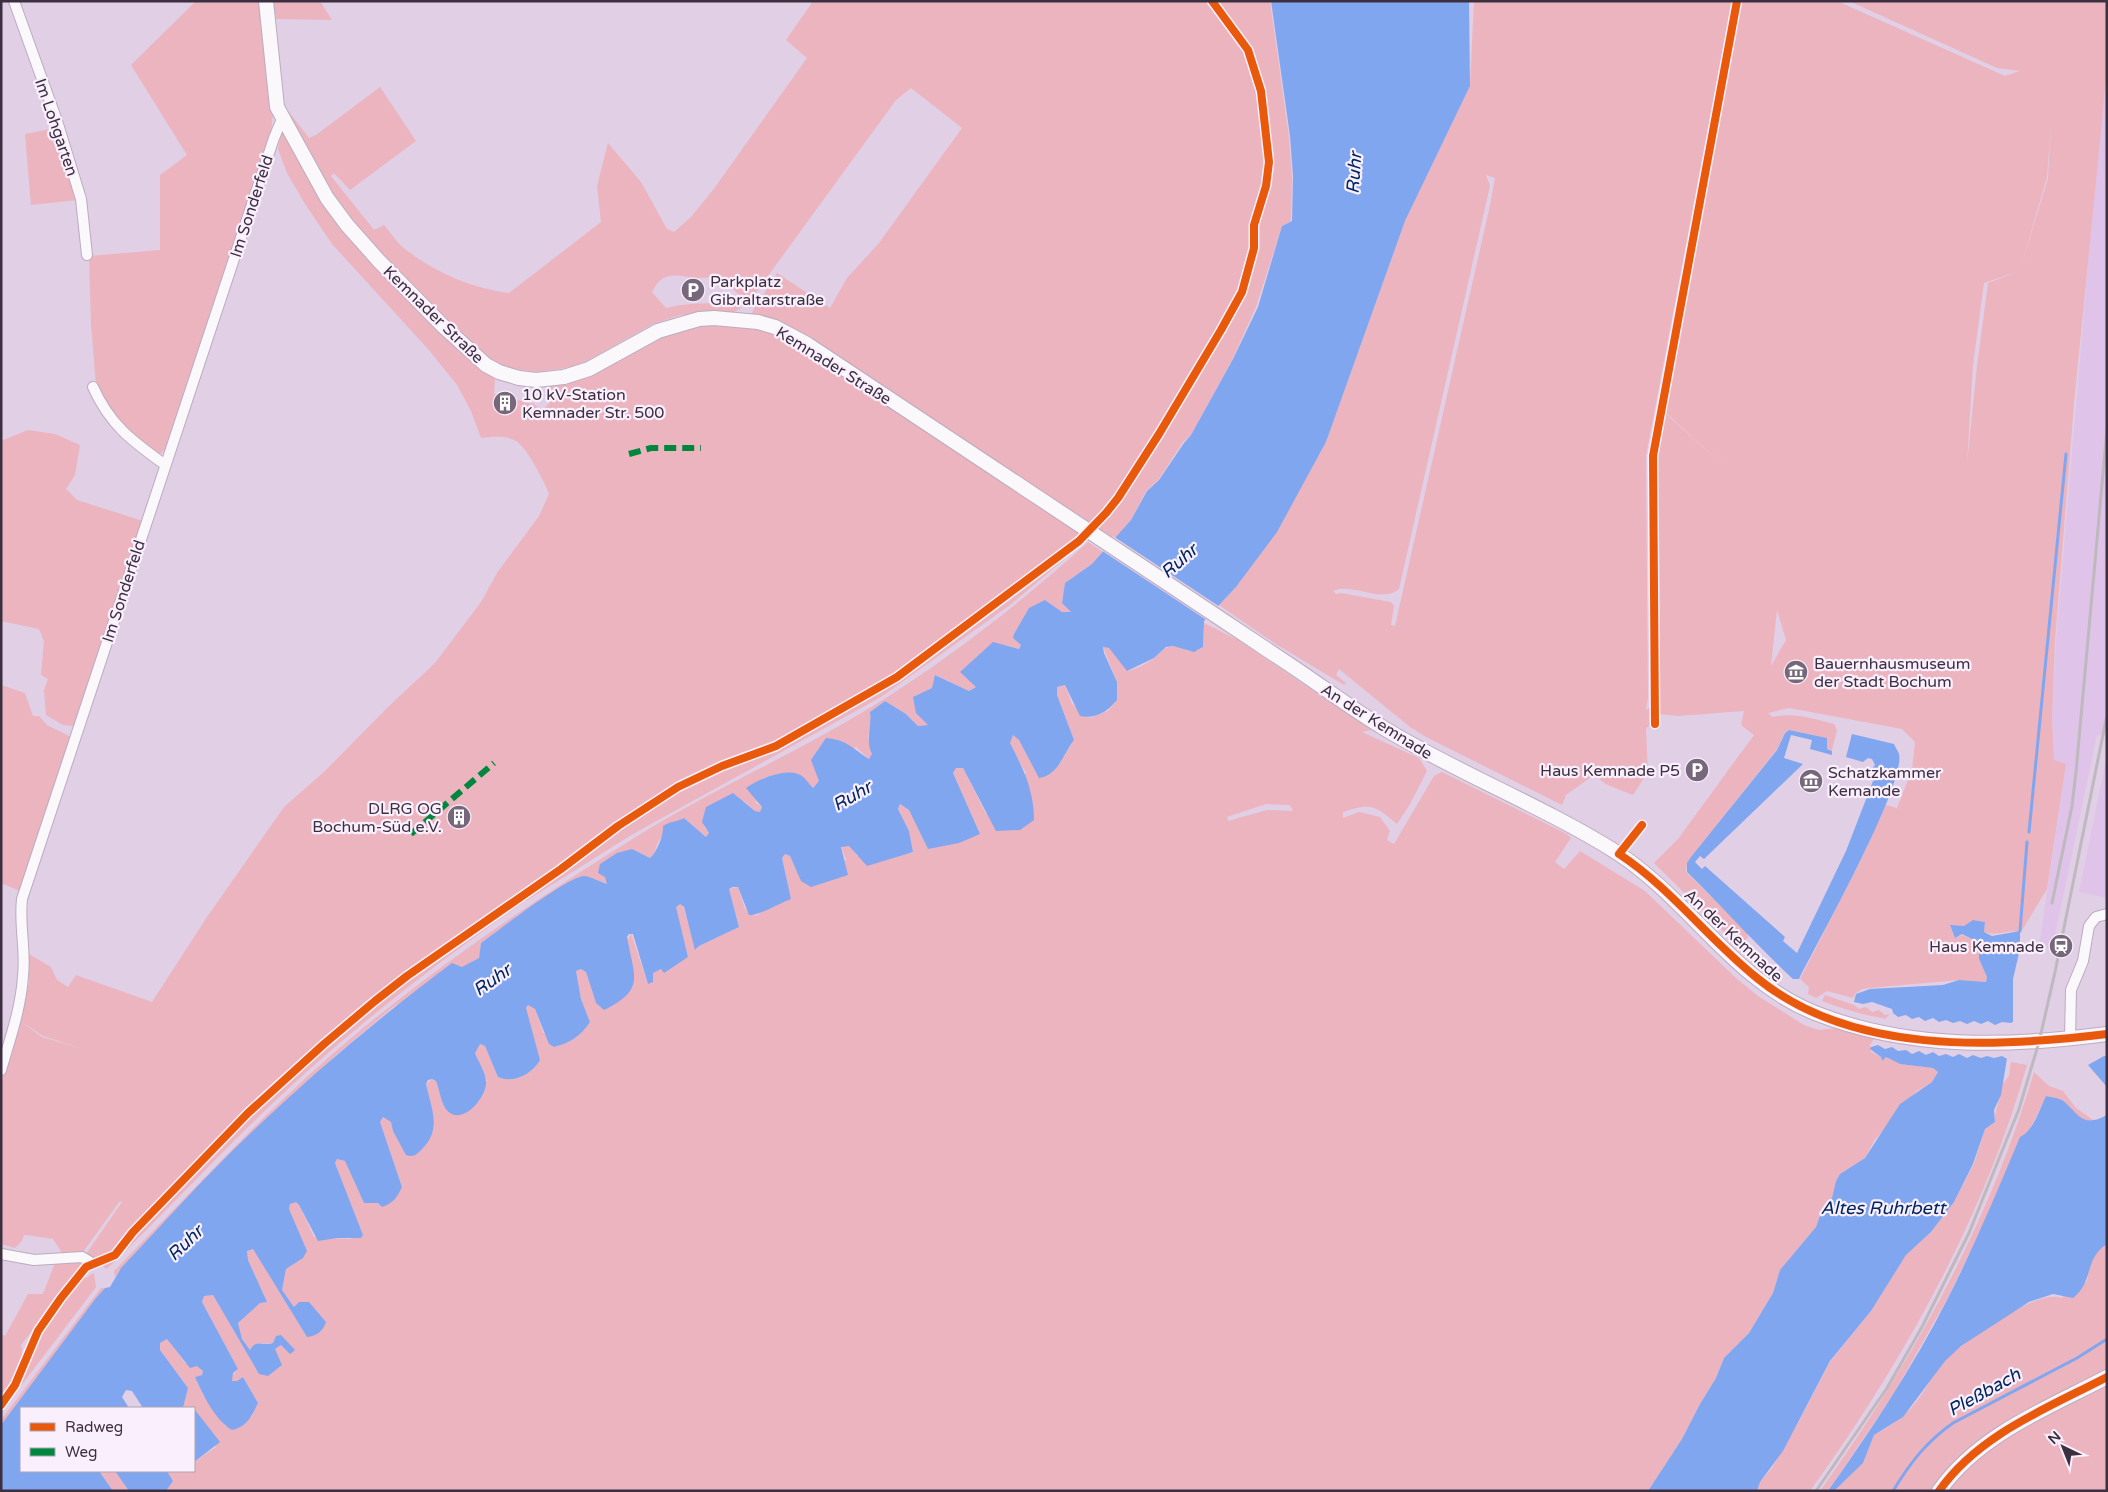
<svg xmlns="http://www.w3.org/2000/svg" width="2108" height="1492" font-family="'Varela Round',sans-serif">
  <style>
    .built { fill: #e0c3e8 }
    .green { fill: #ebb4be; fill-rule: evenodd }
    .water { fill: #80a6f0 }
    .pier { fill: #e1cfe6 }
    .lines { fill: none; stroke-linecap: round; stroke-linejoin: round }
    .stream { stroke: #80a6f0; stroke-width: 3 }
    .minor-casing { stroke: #bbacbf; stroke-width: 12 }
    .secondary-casing { stroke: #bbacbf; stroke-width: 16 }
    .minor { stroke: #faf8fb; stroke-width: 10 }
    .secondary { stroke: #faf8fb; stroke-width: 14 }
    .rail { stroke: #bdb9be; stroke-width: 3 }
    .quiet { stroke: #00873e; stroke-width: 6; stroke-dasharray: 12 6; stroke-linecap: butt }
    .cycleway-casing { stroke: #faf0fd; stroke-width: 11 }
    .cycleway { stroke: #e8590c; stroke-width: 8 }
    .labels { text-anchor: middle; stroke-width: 4.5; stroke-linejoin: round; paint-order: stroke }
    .street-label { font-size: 16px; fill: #3c2f40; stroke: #faf0fd }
    .poi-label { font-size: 16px; fill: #3c2f40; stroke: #faf0fd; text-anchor: start }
    .water-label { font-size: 18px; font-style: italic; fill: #002660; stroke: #faf0fd }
  </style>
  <rect width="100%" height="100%" fill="#e1cfe6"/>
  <!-- built -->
  <g class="built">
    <path d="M 2107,78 L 2107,736 L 2097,735 L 2052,949 L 2039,947 L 2066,764 L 2054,761 L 2052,719 L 2056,640 L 2096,170 Z"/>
    <path d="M 2107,755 L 2107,898 L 2079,892 Z"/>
  </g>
  <!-- green -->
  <g class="green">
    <path d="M 196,1 L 260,1 L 273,113 L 271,133 L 167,447 L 160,454 L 154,452 L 120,424 L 96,386 L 91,324 L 89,256 L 160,250 L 160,175 L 187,155 L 131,65 Z"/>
    <path d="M 273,1 L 320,1 L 332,20 L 276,19 Z"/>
    <path d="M 813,1 L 1270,1 L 1289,137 L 1292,177 L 1291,221 L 1282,226 L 1256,307 L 1232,360 L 1191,435 L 1183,442 L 1159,479 L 1146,491 L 1131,520 L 1116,537 L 1079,537 L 931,651 L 865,694 L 783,740 L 700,773 L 677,784 L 617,823 L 559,867 L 437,950 L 373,998 L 322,1042 L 247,1111 L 136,1225 L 116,1250 L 96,1259 L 86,1254 L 122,1202 L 120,1201 L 83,1252 L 64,1256 L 53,1239 L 26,1235 L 24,1235 L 22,1241 L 15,1248 L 1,1244 L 1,1083 L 20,1021 L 42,1037 L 83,1049 L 43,1036 L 20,1021 L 29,983 L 29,954 L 51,967 L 57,980 L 68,987 L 76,975 L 152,1002 L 207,917 L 284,807 L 325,771 L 387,708 L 435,663 L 481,602 L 497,573 L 539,516 L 549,494 C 544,481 528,449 516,441 C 506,435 491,437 481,438 L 471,411 L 457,385 L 428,349 L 332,244 L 305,204 L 287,173 L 278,149 L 282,130 L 322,200 L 342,228 L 469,359 L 495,378 L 494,394 L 534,404 L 542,411 L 550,402 L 548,387 L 576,380 L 609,365 L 661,335 L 693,325 L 744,325 L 777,273 L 830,308 L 847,278 L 879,243 L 962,128 L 911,88 L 896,100 L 749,302 C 739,296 731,286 722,280 C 717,276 705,278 699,278 C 677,277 664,268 652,292 L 666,308 C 690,302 714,303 739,303 L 741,308 L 734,312 L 680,315 L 653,324 L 585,362 L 572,367 L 538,372 L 508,368 L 474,350 L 362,236 L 331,195 L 284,114 L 289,112 L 309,138 L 316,135 L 380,87 L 416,141 L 350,190 L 334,173 L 331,176 L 374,230 L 384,225 C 391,233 397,243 405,249 C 434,272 471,288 509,293 L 601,222 L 597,186 L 608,143 L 641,182 L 667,229 L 674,232 L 691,217 L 713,190 L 807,58 L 786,40 Z"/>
    <path d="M 1474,1 L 1732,1 L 1646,456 L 1648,698 L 1646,710 L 1660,701 L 1656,457 L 1665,413 L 1736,477 L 1665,412 L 1742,1 L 1837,1 L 2005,76 L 2020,71 L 1997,68 L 1849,1 L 2107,1 L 2107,70 L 2074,404 L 2055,641 L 2052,719 L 2054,760 L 2066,764 L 2047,889 L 2021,932 C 2009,929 1997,937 1984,932 L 1985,922 L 1973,920 L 1964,926 L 1950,926 L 1955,938 L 1962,935 L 1974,940 L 1973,945 L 1979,947 L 1979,959 L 1987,977 L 1986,982 L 1959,980 L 1891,986 L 1862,989 L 1855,994 L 1853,998 L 1827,991 L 1816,998 L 1808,994 L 1809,987 L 1800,979 L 1861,860 L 1886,805 L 1900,809 L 1897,808 L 1912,770 L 1915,742 L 1902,729 L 1789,708 L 1768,713 L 1773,717 C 1794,712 1814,719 1834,724 L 1837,730 L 1832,750 L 1827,749 L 1827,738 L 1789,730 L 1785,732 L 1777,749 L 1687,863 L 1686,872 L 1747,932 L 1748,937 L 1740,948 L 1654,863 L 1678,839 L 1754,735 L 1741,725 L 1744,711 L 1678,716 L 1659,714 L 1646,729 L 1648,772 L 1633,795 L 1608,785 L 1609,781 L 1607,785 L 1594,775 L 1566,795 L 1562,805 L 1426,737 L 1410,727 L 1339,669 L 1336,675 L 1346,683 L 1344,685 L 1274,643 L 1219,605 L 1236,587 L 1277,531 L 1326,442 L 1405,221 L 1470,86 ZM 2051,122 L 2048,178 L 2020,271 L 1988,283 L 1977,366 L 1967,464 L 1973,365 L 1984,283 L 2020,271 L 2047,177 ZM 1486,175 L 1495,178 L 1490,205 L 1395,626 L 1391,625 L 1394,606 L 1391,602 L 1341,593 L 1336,594 L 1333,591 C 1353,582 1380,604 1399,589 L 1490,186 ZM 1777,610 L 1786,640 L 1771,666 Z"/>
    <path d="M 50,129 L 77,200 L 31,205 L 25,134 Z"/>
    <path d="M 28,430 L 55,434 L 80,445 L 75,475 L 66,489 L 77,500 L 143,521 L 74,726 L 63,725 L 46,715 L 44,690 L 48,679 L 41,675 L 44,641 L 39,629 L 1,621 L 1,441 Z"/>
    <path d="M 1083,540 L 1086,541 L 1010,605 L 881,697 L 633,834 L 526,901 L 524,898 C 576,862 625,821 679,789 C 716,768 757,759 794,740 C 898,686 994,615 1083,540 Z"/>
    <path d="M 1088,542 L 1103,552 L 1092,564 L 1065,583 L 1062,603 L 1071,612 L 1062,612 L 1045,600 L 1029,609 L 1014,634 L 1013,638 L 1021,645 L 1019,649 C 986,638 984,652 961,672 L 976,687 L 969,691 L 936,675 L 932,688 L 914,697 L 929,725 L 918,726 L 906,714 L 885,701 L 870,712 L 871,722 L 868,737 L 872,754 L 869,759 L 856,747 L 812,788 L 802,776 L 755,802 L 762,807 L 760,812 L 755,811 L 744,801 L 704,827 L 710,834 L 706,837 L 684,818 C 675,825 665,831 659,841 C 655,847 656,853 650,858 L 632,849 L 605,877 L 608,884 L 585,876 L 527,909 L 481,943 L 479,958 L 393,1007 L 335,1056 L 226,1157 L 121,1268 L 115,1277 L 114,1271 C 179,1205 241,1137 309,1075 C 408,985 519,910 631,840 C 709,791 795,754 873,706 C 950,658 1021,603 1088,542 Z"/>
    <path d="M 1204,623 L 1238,640 L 1371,730 L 1362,732 L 1419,758 L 1427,771 L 1410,804 L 1397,824 C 1374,805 1372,803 1343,812 L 1343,818 L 1359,812 L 1380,817 L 1390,831 L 1387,840 L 1394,844 L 1434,776 L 1442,772 L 1567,834 L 1571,838 L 1555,862 L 1564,869 L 1580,851 L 1645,891 L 1737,979 L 1758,996 L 1804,1025 L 1819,1030 L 1839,1028 L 1881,1040 L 2010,1049 L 2009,1060 L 2006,1057 L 1874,1045 L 1871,1047 L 1871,1052 L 1881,1057 L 1881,1061 L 1886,1057 L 1900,1064 L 1933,1068 L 1938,1072 L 1932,1082 L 1916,1092 L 1874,1141 L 1865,1158 L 1840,1174 L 1836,1181 L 1832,1198 L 1822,1210 L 1816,1227 L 1780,1270 L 1773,1293 L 1749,1333 L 1724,1358 L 1716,1378 L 1700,1404 L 1682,1439 L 1648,1491 L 166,1491 L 173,1481 L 167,1471 L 194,1471 L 194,1462 L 216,1447 L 194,1408 L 183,1408 L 188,1388 L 160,1350 L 160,1343 L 167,1339 L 169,1341 L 185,1363 L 197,1365 L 203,1371 L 202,1375 L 195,1377 L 203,1395 L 225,1426 L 252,1416 L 258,1403 L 243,1377 L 237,1381 L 232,1381 L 231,1377 L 238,1369 L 202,1302 L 204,1296 L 213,1295 L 259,1374 L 275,1349 L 281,1345 L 286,1352 L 276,1336 L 273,1343 L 259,1343 L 250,1350 L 242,1339 L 238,1323 L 260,1303 L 267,1302 L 248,1260 L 247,1251 L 253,1249 L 307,1337 L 294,1307 L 282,1290 L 286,1269 L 303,1258 L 300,1236 L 289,1209 L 290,1203 L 296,1202 L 299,1205 L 314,1237 L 350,1239 L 363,1235 L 335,1163 L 337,1159 L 345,1161 L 364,1203 L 378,1203 L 382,1207 L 402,1187 L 380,1122 L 383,1117 L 391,1122 L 393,1131 L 433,1115 L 426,1084 L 432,1079 L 436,1081 L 445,1107 L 487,1081 L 475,1053 L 476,1048 L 480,1044 L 485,1046 L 498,1077 C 514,1084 532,1074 540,1060 L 525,1011 L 528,1005 L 535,1009 L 543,1032 L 554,1047 C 570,1043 581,1036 590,1022 L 581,999 L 576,971 L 581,969 L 586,972 L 596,1003 L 631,933 L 648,984 L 652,973 L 688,957 L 675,907 L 680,904 L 683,907 L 696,950 L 699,946 L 739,927 L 729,889 L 738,887 L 745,909 L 756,916 L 767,908 L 791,899 L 782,858 L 785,854 L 790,856 L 795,868 L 846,860 L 841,846 L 849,845 L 857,856 L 913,853 L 909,831 L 898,809 L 900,804 L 909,810 L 928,849 L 980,834 L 953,773 L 956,768 L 963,768 L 986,814 L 1026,773 L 1009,743 L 1013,734 L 1019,740 L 1039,777 L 1059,765 L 1074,740 L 1057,695 L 1057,687 L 1065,685 L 1072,704 L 1090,718 L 1108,711 L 1117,700 L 1117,682 L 1103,647 L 1109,648 L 1128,671 C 1136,669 1146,664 1153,659 C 1159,655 1163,648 1169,647 C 1182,644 1190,658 1203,647 ZM 1266,804 L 1290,805 L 1293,811 L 1267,810 L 1228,821 L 1227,817 Z"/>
    <path d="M 1,685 L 25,693 L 33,716 L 39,716 L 47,725 L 71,737 L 20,891 L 1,883 Z"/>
    <path d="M 522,900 L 524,902 C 442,959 364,1019 290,1087 C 228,1144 172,1206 111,1265 L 106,1269 L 103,1266 L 117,1256 L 133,1236 C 252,1110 376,993 522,900 Z"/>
    <path d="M 1825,995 L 1854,1005 L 1859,1009 L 1866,1007 L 1872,1012 L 1879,1010 L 1885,1015 L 1893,1013 L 1895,1015 L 2011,1023 L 2014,1021 L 2013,1029 C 1947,1025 1884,1026 1822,1001 Z"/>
    <path d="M 2011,1062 L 2027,1065 C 1983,1219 1903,1362 1810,1491 L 1757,1491 L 1760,1482 L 1772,1468 L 1798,1423 L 1830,1362 L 1871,1311 L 1906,1255 L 1931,1232 L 1954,1202 L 1974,1164 L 1985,1129 L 1995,1122 C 1994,1107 2002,1100 2001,1086 L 2009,1076 Z"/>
    <path d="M 2034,1072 L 2049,1086 L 2063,1091 L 2076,1108 L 2093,1120 L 2090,1122 L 2076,1116 L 2061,1099 L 2046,1096 L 1946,1301 L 1894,1393 L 1828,1491 L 1820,1491 C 1912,1362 1989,1225 2034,1072 Z"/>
    <path d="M 2107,1244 L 2107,1369 C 2056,1396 1959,1441 1931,1491 L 1834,1491 L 1863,1463 L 1874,1435 C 1887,1428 1900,1420 1911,1408 C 1924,1394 1932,1376 1944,1361 C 1962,1342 2037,1288 2061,1298 L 2087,1281 C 2090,1264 2092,1253 2107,1244 Z"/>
    <path d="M 72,1259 L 88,1263 L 79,1270 L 21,1345 C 26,1363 13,1385 1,1400 L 1,1334 L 5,1336 L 28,1294 L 43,1294 L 55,1263 Z"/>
    <path d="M 94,1273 L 96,1287 L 1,1412 L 1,1409 C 18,1386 25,1361 38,1337 C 50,1315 67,1295 83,1275 L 86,1278 Z"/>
    <path d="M 101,1288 L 105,1288 L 1,1425 L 1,1420 Z"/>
    <path d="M 2107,1384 L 2107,1491 L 1944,1491 C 1984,1440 2051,1413 2107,1384 Z"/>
    <path d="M 99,1471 L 115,1471 L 129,1491 L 113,1491 Z"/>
  </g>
  <!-- water -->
  <g class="water">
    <path d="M 1271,1 L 1469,1 L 1470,86 L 1405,221 L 1326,442 L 1277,532 L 1236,587 L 1204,621 L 1203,647 L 1194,652 L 1173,646 L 1166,647 L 1154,658 L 1127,671 L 1109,648 L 1103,647 L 1104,653 L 1117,682 L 1117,700 C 1107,712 1096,719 1080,716 L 1065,685 L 1057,687 L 1057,695 L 1074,740 C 1063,754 1059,775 1039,778 L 1019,740 L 1013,735 L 1010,743 C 1023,768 1034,790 1034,820 L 1020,830 L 996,831 L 963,768 L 956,768 L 953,773 L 980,834 L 959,843 L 928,849 L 909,810 L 900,804 L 898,809 L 909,831 L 913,852 L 867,866 L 849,846 L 841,847 L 848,875 L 811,887 L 801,881 L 790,856 L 785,854 L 782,858 L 791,899 C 780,903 758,916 749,915 L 738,887 L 733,887 L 729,889 L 739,927 L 699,946 L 695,950 L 684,907 L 680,904 L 676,907 L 688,957 L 664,973 L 661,969 L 653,973 L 653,982 L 648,984 L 633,934 L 629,934 L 627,937 C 634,977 646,989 604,1010 L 596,1003 L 586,972 L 581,969 L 576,971 L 581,999 L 590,1022 C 581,1036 570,1043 554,1047 L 549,1044 L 535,1009 L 528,1005 L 526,1008 L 540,1060 C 532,1074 514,1084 498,1077 L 485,1046 L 480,1044 L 475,1053 C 478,1061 486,1073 486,1082 C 487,1096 465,1123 450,1113 C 441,1107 440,1090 436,1081 L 432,1079 L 428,1080 L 426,1084 C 431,1108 442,1128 423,1148 C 417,1154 414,1158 406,1155 L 393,1131 L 391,1122 L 383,1117 L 380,1122 L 402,1187 C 397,1198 393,1203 382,1207 L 378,1203 L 364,1203 L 345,1161 L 337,1159 L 335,1163 L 363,1235 L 361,1238 L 337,1238 L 318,1241 L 299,1205 L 296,1202 L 290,1204 L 289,1209 L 307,1251 L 303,1258 L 286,1269 L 282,1290 L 294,1307 L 299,1302 L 309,1302 L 326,1322 C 323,1331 317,1336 307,1337 L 253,1249 L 247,1251 L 248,1260 L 267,1302 L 260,1303 L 238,1323 L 242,1339 L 250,1350 C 256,1339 263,1346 273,1343 L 276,1336 L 281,1335 L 295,1350 L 290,1354 L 281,1345 L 275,1349 L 282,1365 L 268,1376 L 259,1374 L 213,1295 L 204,1296 L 202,1302 L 238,1369 L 233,1373 L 232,1381 L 237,1381 L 243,1377 L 258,1403 C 252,1416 247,1427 232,1430 C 215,1420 203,1395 195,1377 L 202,1375 L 203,1371 L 197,1366 L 190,1368 L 167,1339 L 160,1343 L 160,1350 L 188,1388 L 183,1408 L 143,1408 L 132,1391 L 126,1390 L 122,1397 L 129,1408 L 21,1408 L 21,1471 L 99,1471 L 113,1491 L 1,1491 L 1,1425 L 96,1298 L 105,1288 L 110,1287 L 121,1268 C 156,1231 191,1192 228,1155 C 298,1086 373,1022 452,963 L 462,967 L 479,958 L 481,943 C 496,932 571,874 585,876 C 592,877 600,882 607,884 L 605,877 L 598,873 L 600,864 L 617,853 L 632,849 L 650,858 C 657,852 664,835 663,826 C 670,821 677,822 684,818 L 706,837 L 709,833 L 702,822 L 706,807 L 733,793 L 755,811 L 760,812 L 762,807 L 746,788 C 759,779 788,766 802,776 C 806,779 809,784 813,788 L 819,781 L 811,760 L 826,738 C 847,740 852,748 869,759 L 872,754 C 865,740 872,728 870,712 L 885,701 L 906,714 L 918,726 L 928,725 L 916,713 L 913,697 L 932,688 L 935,675 L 969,691 L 976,687 L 960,672 L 993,642 L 1019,649 L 1021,645 L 1013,638 L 1014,634 L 1029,608 L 1045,600 L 1062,612 L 1071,612 L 1062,603 L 1065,583 L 1092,564 L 1131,520 L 1147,491 L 1159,480 L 1184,443 L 1191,435 L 1233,359 L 1258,307 L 1282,226 L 1292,221 L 1293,176 L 1290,136 Z"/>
    <path d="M 1789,730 L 1827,738 L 1827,749 L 1832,751 L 1832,755 L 1810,749 L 1812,740 L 1791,735 L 1784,758 L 1803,764 L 1704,859 L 1700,856 L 1695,862 L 1702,869 L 1705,866 L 1785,937 L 1783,941 L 1797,953 L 1846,851 L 1875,776 L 1870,771 L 1875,765 L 1872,759 L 1868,758 L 1863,762 L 1846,757 L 1852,734 L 1894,744 C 1895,747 1898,751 1899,754 C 1906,785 1817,943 1799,979 L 1793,979 C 1756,945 1723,907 1687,872 L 1687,863 L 1691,857 L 1777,750 L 1785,733 Z"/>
    <path d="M 1973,920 L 1985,922 L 1984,932 L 1992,936 L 2020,931 L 2020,949 L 2013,979 L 2013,1021 L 2001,1095 L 1994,1110 L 1995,1122 L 1985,1129 L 1973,1164 L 1954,1202 L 1931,1232 L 1906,1255 L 1871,1311 L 1830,1361 L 1783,1451 L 1760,1482 L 1757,1491 L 1648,1491 L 1682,1439 L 1700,1404 L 1716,1378 L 1724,1358 L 1749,1333 L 1773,1293 L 1780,1270 L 1816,1227 L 1822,1210 L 1832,1198 L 1836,1181 L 1840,1174 L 1865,1158 L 1900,1104 L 1932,1082 L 1938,1072 L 1933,1068 L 1900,1064 L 1886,1057 L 1882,1061 L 1881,1057 L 1870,1049 L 1893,1013 L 1892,1009 L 1872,1002 L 1863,1004 L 1854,1002 L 1856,994 L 1870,989 L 1943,985 L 1959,980 L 1986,982 L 1987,977 L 1979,959 L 1979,947 L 1973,945 L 1974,940 L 1962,934 L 1955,938 L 1950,925 L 1964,926 Z"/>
    <path d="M 2104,1056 L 2107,1056 L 2107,1087 L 2088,1065 Z"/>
    <path d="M 2046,1096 C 2051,1097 2058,1098 2062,1100 C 2079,1113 2081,1129 2107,1115 L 2107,1244 C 2084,1258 2094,1282 2073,1298 L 2053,1294 L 2029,1302 L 1961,1346 L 1945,1361 L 1903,1417 L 1874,1435 L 1863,1463 L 1834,1491 L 1828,1491 C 1871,1430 1913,1367 1947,1300 C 1974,1247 1997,1192 2020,1137 C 2034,1130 2039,1110 2046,1096 Z"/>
    <path d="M 195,1410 L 220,1442 L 194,1462 L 194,1411 Z"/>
    <path d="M 115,1471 L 167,1471 L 173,1481 L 166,1491 L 129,1491 Z"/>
  </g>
  <!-- pier -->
  <g class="pier">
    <path d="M 1113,536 L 1220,607 L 1208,621 L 1101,550 Z"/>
    <path d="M 1893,1013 L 1898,1017 L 1906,1015 L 1912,1019 L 1919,1017 L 1925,1021 L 1933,1018 L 1939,1022 L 1946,1020 L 1953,1023 L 1960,1021 L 1967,1024 L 1974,1021 L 1981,1024 L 1988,1021 L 1995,1025 L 2002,1022 L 2011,1023 L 2014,1021 L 2009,1060 L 2002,1056 L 1994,1058 L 1987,1056 L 1981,1058 L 1973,1055 L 1967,1058 L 1959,1054 L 1953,1057 L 1946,1054 L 1939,1056 L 1933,1052 L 1926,1055 L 1919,1051 L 1912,1054 L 1906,1050 L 1898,1051 L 1892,1047 L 1885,1049 L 1878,1045 L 1871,1047 L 1870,1045 L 1889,1014 Z"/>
  </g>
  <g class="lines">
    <!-- stream -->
    <g class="stream">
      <path d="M 2029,832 L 2066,454"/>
      <path d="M 2020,931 L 2027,842"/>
      <path d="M 1893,1491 C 1910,1463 1926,1442 1953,1423 L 2077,1358 L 2107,1339"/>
    </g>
    <!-- minor casing -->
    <g class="minor-casing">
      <g id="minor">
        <path d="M 14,1 L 57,121 L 81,199 L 87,255"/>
        <path d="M 93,387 C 110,425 132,441 164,464"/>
        <path d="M 2070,1039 L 2071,990 L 2083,961 L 2089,926 L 2096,917 L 2107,914"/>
        <path d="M 1,1070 C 10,1039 21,1008 23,976 C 26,950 19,925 22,899 L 274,138 L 282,119"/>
        <path d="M 1,1254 L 34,1260 L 82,1257 L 92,1263"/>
      </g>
    </g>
    <!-- secondary casing -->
    <g class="secondary-casing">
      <g id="secondary">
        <path d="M 266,1 L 277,107 L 327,198 L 347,225 L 379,261 L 443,326 L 486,365 L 499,372 L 519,378 L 536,380 L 564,377 L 589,369 L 658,331 L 699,319 L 714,318 L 758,322 L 775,327 L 807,344 C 927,424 1047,503 1167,583 C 1207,610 1247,636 1287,663 C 1319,684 1349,707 1382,727 C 1457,773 1541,805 1616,852 C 1688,898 1734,981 1815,1013 C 1909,1050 2008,1047 2107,1034"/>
        <path d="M 1939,1491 C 1979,1434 2048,1408 2107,1377"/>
      </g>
    </g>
    <!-- minor -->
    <use href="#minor" class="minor"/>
    <!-- secondary -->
    <use href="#secondary" class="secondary"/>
    <!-- rail -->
    <g class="rail">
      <path d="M 2052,903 L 2072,806 L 2076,772 L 2107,429"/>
      <path d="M 1816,1491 L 1887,1388 L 1922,1327 L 1969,1233 L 2019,1109 L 2039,1042 L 2055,972 L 2107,715"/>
    </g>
    <!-- quiet -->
    <g class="quiet">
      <path d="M 629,454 L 651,448 L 701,448"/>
      <path d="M 411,834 L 494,763"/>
    </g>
    <!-- cycleway casing -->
    <g class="cycleway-casing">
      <g id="cycleway">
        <path d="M 1655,724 L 1653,456 L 1737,1"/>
        <path d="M 1642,825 L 1619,854 C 1671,888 1708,939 1757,978 C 1851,1055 1993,1048 2107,1034"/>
        <path d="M 1,1405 L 15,1385 L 38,1331 L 61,1298 L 86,1267 L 115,1255 L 133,1232 L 248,1113 L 324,1044 L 375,1001 L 407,976 L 561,869 L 618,826 L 678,787 L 722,766 L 776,746 L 897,677 L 1079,541 L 1106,513 L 1118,498 L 1159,434 L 1221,330 L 1242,292 L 1254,248 L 1254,225 L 1266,186 L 1269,162 L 1261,91 L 1248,50 L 1212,1"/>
        <path d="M 1939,1491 C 1979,1434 2048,1408 2107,1377"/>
      </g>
    </g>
    <!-- cycleway -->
    <use href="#cycleway" class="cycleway"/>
  </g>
  <!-- icons -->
  <defs>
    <g id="parking-disc" transform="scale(1.25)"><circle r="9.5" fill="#76677a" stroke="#faf0fd"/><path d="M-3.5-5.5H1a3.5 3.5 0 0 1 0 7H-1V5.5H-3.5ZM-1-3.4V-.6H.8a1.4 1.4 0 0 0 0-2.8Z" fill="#fff"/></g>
    <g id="building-disc" transform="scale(1.25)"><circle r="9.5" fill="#76677a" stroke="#faf0fd"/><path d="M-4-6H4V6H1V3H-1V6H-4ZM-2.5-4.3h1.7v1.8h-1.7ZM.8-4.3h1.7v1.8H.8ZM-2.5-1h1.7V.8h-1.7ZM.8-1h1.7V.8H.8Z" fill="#fff"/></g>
    <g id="museum-disc" transform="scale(1.25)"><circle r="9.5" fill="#76677a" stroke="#faf0fd"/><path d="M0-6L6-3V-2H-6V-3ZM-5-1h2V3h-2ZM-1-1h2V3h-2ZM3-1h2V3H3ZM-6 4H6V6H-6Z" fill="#fff"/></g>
    <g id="station-disc" transform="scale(1.25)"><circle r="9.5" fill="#76677a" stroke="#faf0fd"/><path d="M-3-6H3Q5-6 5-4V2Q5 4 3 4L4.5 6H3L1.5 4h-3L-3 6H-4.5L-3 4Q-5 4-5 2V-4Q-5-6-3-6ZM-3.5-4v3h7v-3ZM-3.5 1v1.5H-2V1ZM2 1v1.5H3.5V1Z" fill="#fff"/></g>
  </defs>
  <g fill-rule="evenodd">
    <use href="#parking-disc" x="693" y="290"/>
    <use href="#building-disc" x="505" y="403"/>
    <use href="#museum-disc" x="1796" y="672"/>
    <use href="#parking-disc" x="1697" y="770"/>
    <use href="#museum-disc" x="1811" y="781"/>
    <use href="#building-disc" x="459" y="817"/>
    <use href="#station-disc" x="2061" y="946"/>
  </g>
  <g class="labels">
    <!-- street labels -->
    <g class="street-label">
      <text transform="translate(57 127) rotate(71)" y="6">Im Lohgarten</text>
      <text transform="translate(251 206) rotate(-72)" y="6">Im Sonderfeld</text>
      <text transform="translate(434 314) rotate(44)" y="6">Kemnader Straße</text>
      <text transform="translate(834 365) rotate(32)" y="6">Kemnader Straße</text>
      <text transform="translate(123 591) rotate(-72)" y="6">Im Sonderfeld</text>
      <text transform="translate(1377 721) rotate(32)" y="6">An der Kemnade</text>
      <text transform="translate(1734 935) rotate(43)" y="6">An der Kemnade</text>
    </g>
    <!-- poi labels -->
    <g class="poi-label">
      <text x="710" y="287">Parkplatz<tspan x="710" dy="18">Gibraltarstraße</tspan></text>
      <text x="522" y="400">10 kV-Station<tspan x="522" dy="18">Kemnader Str. 500</tspan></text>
      <text x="1814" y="669">Bauernhausmuseum<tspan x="1814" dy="18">der Stadt Bochum</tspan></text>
      <text x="1680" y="776" text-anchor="end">Haus Kemnade P5</text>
      <text x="1828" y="778">Schatzkammer<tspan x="1828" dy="18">Kemande</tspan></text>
      <text x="442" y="814" text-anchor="end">DLRG OG<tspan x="442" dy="18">Bochum-Süd e.V.</tspan></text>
      <text x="2044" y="952" text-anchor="end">Haus Kemnade</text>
    </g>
    <!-- water labels -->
    <g class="water-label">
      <text transform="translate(1354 173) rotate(-86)" y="6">Ruhr</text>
      <text transform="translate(1179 561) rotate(-41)" y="6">Ruhr</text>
      <text transform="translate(852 796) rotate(-30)" y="6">Ruhr</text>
      <text transform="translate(492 980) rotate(-35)" y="6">Ruhr</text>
      <text x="1883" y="1214">Altes Ruhrbett</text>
      <text transform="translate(185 1243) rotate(-44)" y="6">Ruhr</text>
      <text transform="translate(1984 1392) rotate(-29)" y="6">Pleßbach</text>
    </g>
  </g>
  <!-- border -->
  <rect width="2108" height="1492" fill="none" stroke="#3c2f40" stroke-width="5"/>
  <!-- legend -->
  <rect x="20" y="1407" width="175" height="65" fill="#faf0fd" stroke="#aea3b1"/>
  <rect x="30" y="1423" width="25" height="8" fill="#e8590c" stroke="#aea3b1"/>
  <text x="65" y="1432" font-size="15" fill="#3c2f40">Radweg</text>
  <rect x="30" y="1448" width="25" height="8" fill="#00873e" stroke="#aea3b1"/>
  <text x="65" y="1457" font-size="15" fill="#3c2f40">Weg</text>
  <!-- north arrow -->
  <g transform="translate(2063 1447) rotate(317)" stroke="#faf0fd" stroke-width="4" paint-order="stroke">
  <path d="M0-4L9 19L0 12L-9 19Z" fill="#3c2f40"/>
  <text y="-8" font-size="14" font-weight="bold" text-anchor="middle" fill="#3c2f40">N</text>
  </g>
</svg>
